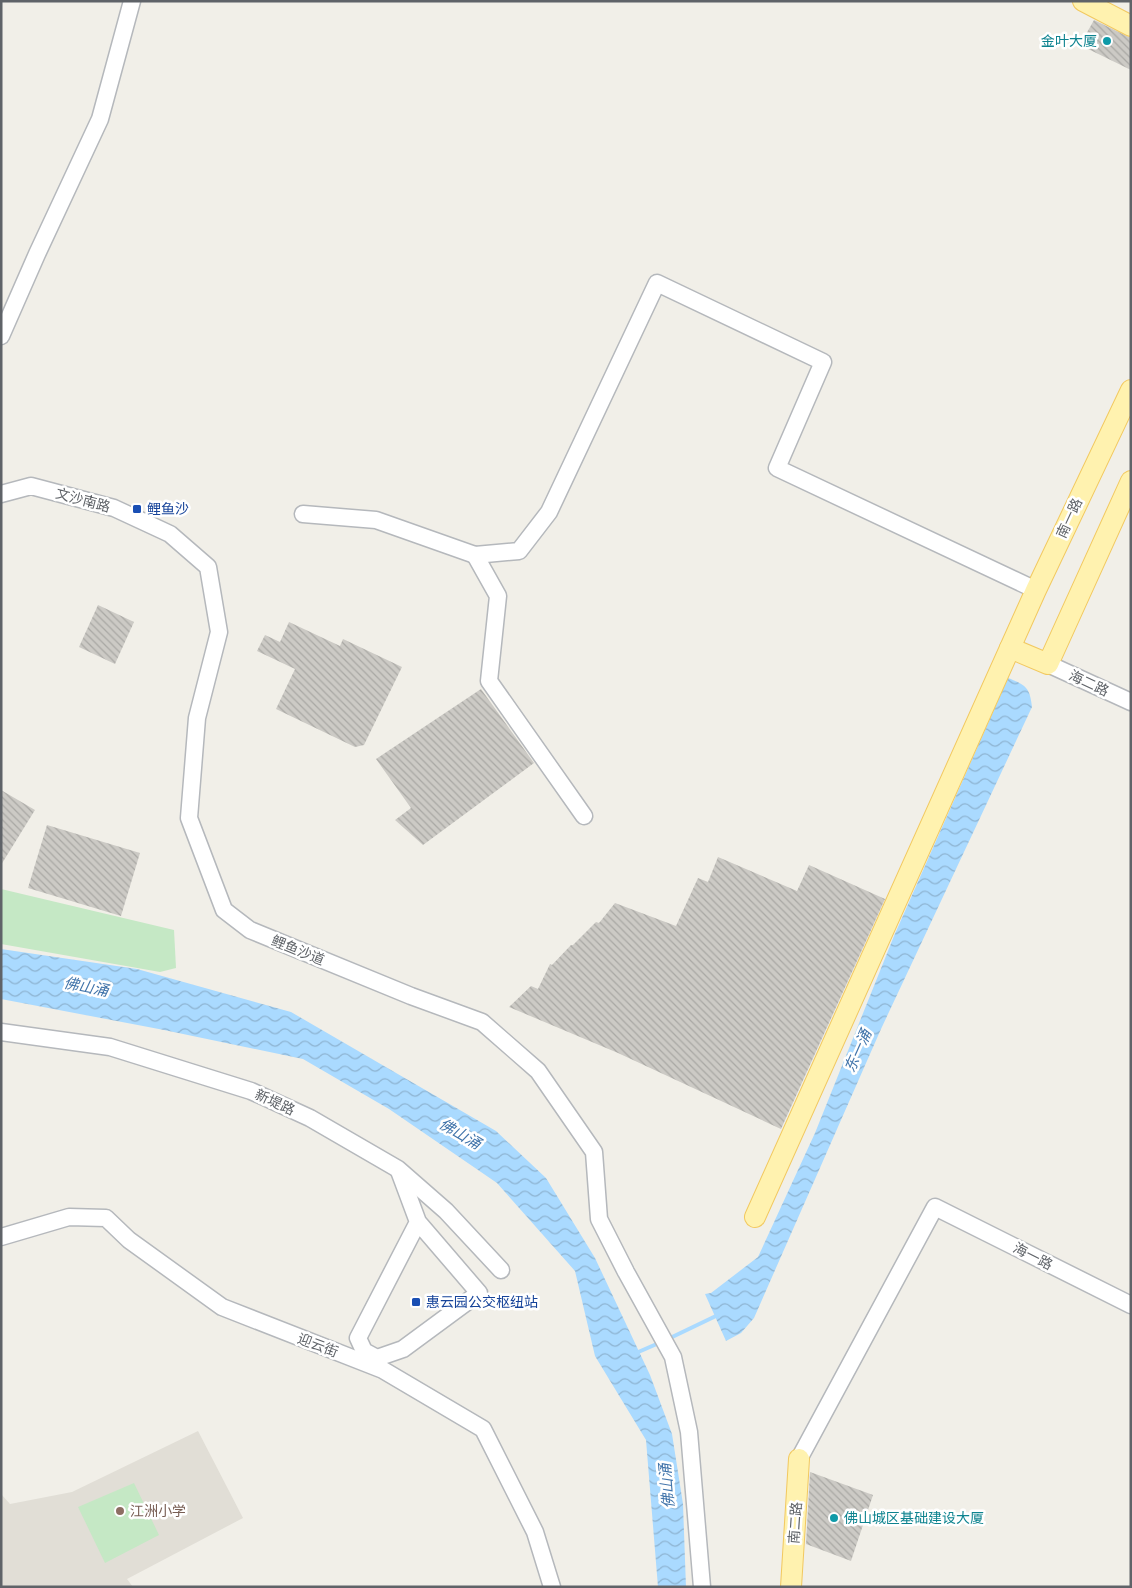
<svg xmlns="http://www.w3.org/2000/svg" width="1132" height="1588" font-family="Figtree,'Noto Sans SC',sans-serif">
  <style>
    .education { fill: #e1ded6 }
    .green { fill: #c5e8c5 }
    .water { fill: url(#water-waves) }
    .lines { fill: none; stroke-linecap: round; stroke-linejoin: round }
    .stream { stroke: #aadaff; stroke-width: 4 }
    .building { fill: url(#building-back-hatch) }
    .minor-casing { stroke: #b5b8bc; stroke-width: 19 }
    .major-casing { stroke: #f2c960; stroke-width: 22 }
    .minor { stroke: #fff; stroke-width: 16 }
    .major { stroke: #fff2af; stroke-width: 20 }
    .culture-dot { fill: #0f9aa8; stroke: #fff; stroke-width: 2 }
    .transit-dot { fill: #1a4fb4; stroke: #fff; stroke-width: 2 }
    .education-dot { fill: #8d6e63; stroke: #fff; stroke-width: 2 }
    .labels { text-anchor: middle; stroke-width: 5; stroke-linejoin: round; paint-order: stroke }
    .culture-label { font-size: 14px; fill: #0d838f; stroke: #fff; text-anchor: end }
    .street-label { font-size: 14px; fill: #5f6368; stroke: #fff }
    .transit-label { font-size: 14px; fill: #164399; stroke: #fff; text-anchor: start }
    .education-label { font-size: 14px; fill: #785e54; stroke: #fff; text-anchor: start }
    .water-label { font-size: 15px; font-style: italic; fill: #4174aa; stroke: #fff }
  </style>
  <defs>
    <pattern id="water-waves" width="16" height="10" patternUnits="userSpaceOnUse" patternTransform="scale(1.25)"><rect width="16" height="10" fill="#aadaff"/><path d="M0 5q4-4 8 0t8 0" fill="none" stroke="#8eb4d2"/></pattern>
    <pattern id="building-back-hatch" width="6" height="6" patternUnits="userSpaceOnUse" patternTransform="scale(1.25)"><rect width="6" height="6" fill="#cccac5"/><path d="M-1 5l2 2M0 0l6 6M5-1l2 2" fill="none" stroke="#a9a8a4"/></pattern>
  </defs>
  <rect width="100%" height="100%" fill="#f1efe8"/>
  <!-- education -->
  <path class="education" d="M 198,1431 L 243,1518 L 127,1579 L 133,1587 L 1,1587 L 1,1494 L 10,1504 L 72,1492 Z"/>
  <!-- green -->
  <g class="green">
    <path d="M 1,889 L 174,930 L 176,968 L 160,972 L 1,944 Z"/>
    <path d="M 134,1483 L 159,1535 L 105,1563 L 78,1507 Z"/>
  </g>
  <!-- water -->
  <g class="water">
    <path d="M 1008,678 C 1026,685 1030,688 1032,707 L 881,1029 L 754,1318 L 741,1333 L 726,1341 L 705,1294 L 711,1293 L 758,1257 L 815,1133 L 894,936 Z"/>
    <path d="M 1,949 L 137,969 L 291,1012 L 496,1131 L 546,1178 L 595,1258 L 650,1375 L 672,1434 L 683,1504 L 686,1587 L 658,1587 L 646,1440 L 595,1356 L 575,1271 L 497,1183 L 389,1109 L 303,1059 L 164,1030 L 1,999 Z"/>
  </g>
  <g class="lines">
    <!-- stream -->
    <g class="stream">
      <path d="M 668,1339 L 718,1315"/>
      <path d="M 636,1353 L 659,1343"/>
    </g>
  </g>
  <!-- building -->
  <g class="building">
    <path d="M 1094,20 L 1131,38 L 1131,70 L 1080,45 Z"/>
    <path d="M 98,605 L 134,622 L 115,664 L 79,647 Z"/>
    <path d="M 289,622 L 340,646 L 343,639 L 402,667 L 364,745 L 355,747 L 276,709 L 295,669 L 257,651 L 265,635 L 280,642 Z"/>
    <path d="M 481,689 L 534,763 L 423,845 L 395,820 L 411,808 L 376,759 Z"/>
    <path d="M 1,790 L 35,810 L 1,865 Z"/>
    <path d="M 47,825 L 140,853 L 121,916 L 28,888 Z"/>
    <path d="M 718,857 L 797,891 L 809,865 L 885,899 L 781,1129 L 618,1053 L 509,1007 L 531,986 L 538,989 L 550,964 L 552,965 L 571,945 L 573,945 L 596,922 L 599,923 L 615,903 L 676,926 L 698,878 L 708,882 Z"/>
    <path d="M 810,1472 L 873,1495 L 851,1561 L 806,1544 Z"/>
  </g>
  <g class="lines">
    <!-- minor casing -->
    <g class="minor-casing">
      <g id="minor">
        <path d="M 1,336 L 37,254 L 100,119 L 132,1"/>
        <path d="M 1,494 L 31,486 L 114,508 L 170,534 L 208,567 L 219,632 L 197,718 L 189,818 L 224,910 L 250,930 L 411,996 L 482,1022 L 538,1071 L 594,1152 L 599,1219 L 626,1272 L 673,1357 L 689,1432 L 702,1587"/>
        <path d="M 303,514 L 376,520 L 475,555 L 519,551 L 549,512 L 657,283 L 823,362 L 777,468 L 1036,590"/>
        <path d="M 475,555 L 498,596 L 489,681 L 584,816"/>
        <path d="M 1048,664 L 1131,702"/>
        <path d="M 1,1032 L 110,1047 L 251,1091 L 310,1118 L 398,1169 L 446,1211 L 501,1270"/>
        <path d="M 399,1171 L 418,1222 L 479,1293 L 403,1349 L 377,1358 L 364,1351 L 358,1338 L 418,1222"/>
        <path d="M 1,1237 L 69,1217 L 106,1218 L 129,1240 L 222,1307 L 383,1370 L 483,1429 L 535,1532 L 552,1587"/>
        <path d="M 799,1459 L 935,1207 L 1131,1305"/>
      </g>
    </g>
    <!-- major casing -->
    <g class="major-casing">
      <g id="major">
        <path d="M 1083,1 L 1131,26"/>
        <path d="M 1010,648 L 1048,664 L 1131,481"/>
        <path d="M 755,1217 L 1036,590 L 1131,390"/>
        <path d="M 791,1587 L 799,1459"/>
      </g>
    </g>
    <!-- minor -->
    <use href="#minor" class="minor"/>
    <!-- major -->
    <use href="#major" class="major"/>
  </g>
  <!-- markers -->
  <g class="culture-dot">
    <circle cx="1107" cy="41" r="5"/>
    <circle cx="834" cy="1518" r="5"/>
  </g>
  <g class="transit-dot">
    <rect x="132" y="504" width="10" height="10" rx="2.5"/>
    <rect x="411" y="1297" width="10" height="10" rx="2.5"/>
  </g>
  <circle class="education-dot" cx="120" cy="1511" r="5"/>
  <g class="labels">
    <!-- culture labels -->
    <g class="culture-label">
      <text x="1097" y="46">金叶大厦</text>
      <text x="844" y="1523" text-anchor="start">佛山城区基础建设大厦</text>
    </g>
    <!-- street labels -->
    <g class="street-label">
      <text transform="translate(83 500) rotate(15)" y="5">文沙南路</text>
      <text transform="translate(1069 518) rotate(-65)" y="5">南一路</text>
      <text transform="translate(1089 683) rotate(25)" y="5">海二路</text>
      <text transform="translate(298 950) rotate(22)" y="5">鲤鱼沙道</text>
      <text transform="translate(275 1102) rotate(25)" y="5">新堤路</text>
      <text transform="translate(1033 1256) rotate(27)" y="5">海一路</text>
      <text transform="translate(318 1345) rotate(21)" y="5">迎云街</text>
      <text transform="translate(795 1523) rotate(-86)" y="5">南二路</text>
    </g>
    <!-- transit labels -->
    <g class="transit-label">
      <text x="147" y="514">鲤鱼沙</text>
      <text x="426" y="1307">惠云园公交枢纽站</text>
    </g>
    <!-- education labels -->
    <g class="education-label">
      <text x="130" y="1516">江洲小学</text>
    </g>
    <!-- water labels -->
    <g class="water-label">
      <text transform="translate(86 987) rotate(11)" y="5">佛山涌</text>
      <text transform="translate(858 1051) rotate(-66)" y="5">东一涌</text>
      <text transform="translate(460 1134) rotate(30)" y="5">佛山涌</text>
      <text transform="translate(667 1486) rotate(-95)" y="5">佛山涌</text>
    </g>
  </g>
  <!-- border -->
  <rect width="1132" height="1588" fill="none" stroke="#5f6368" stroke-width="5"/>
</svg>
